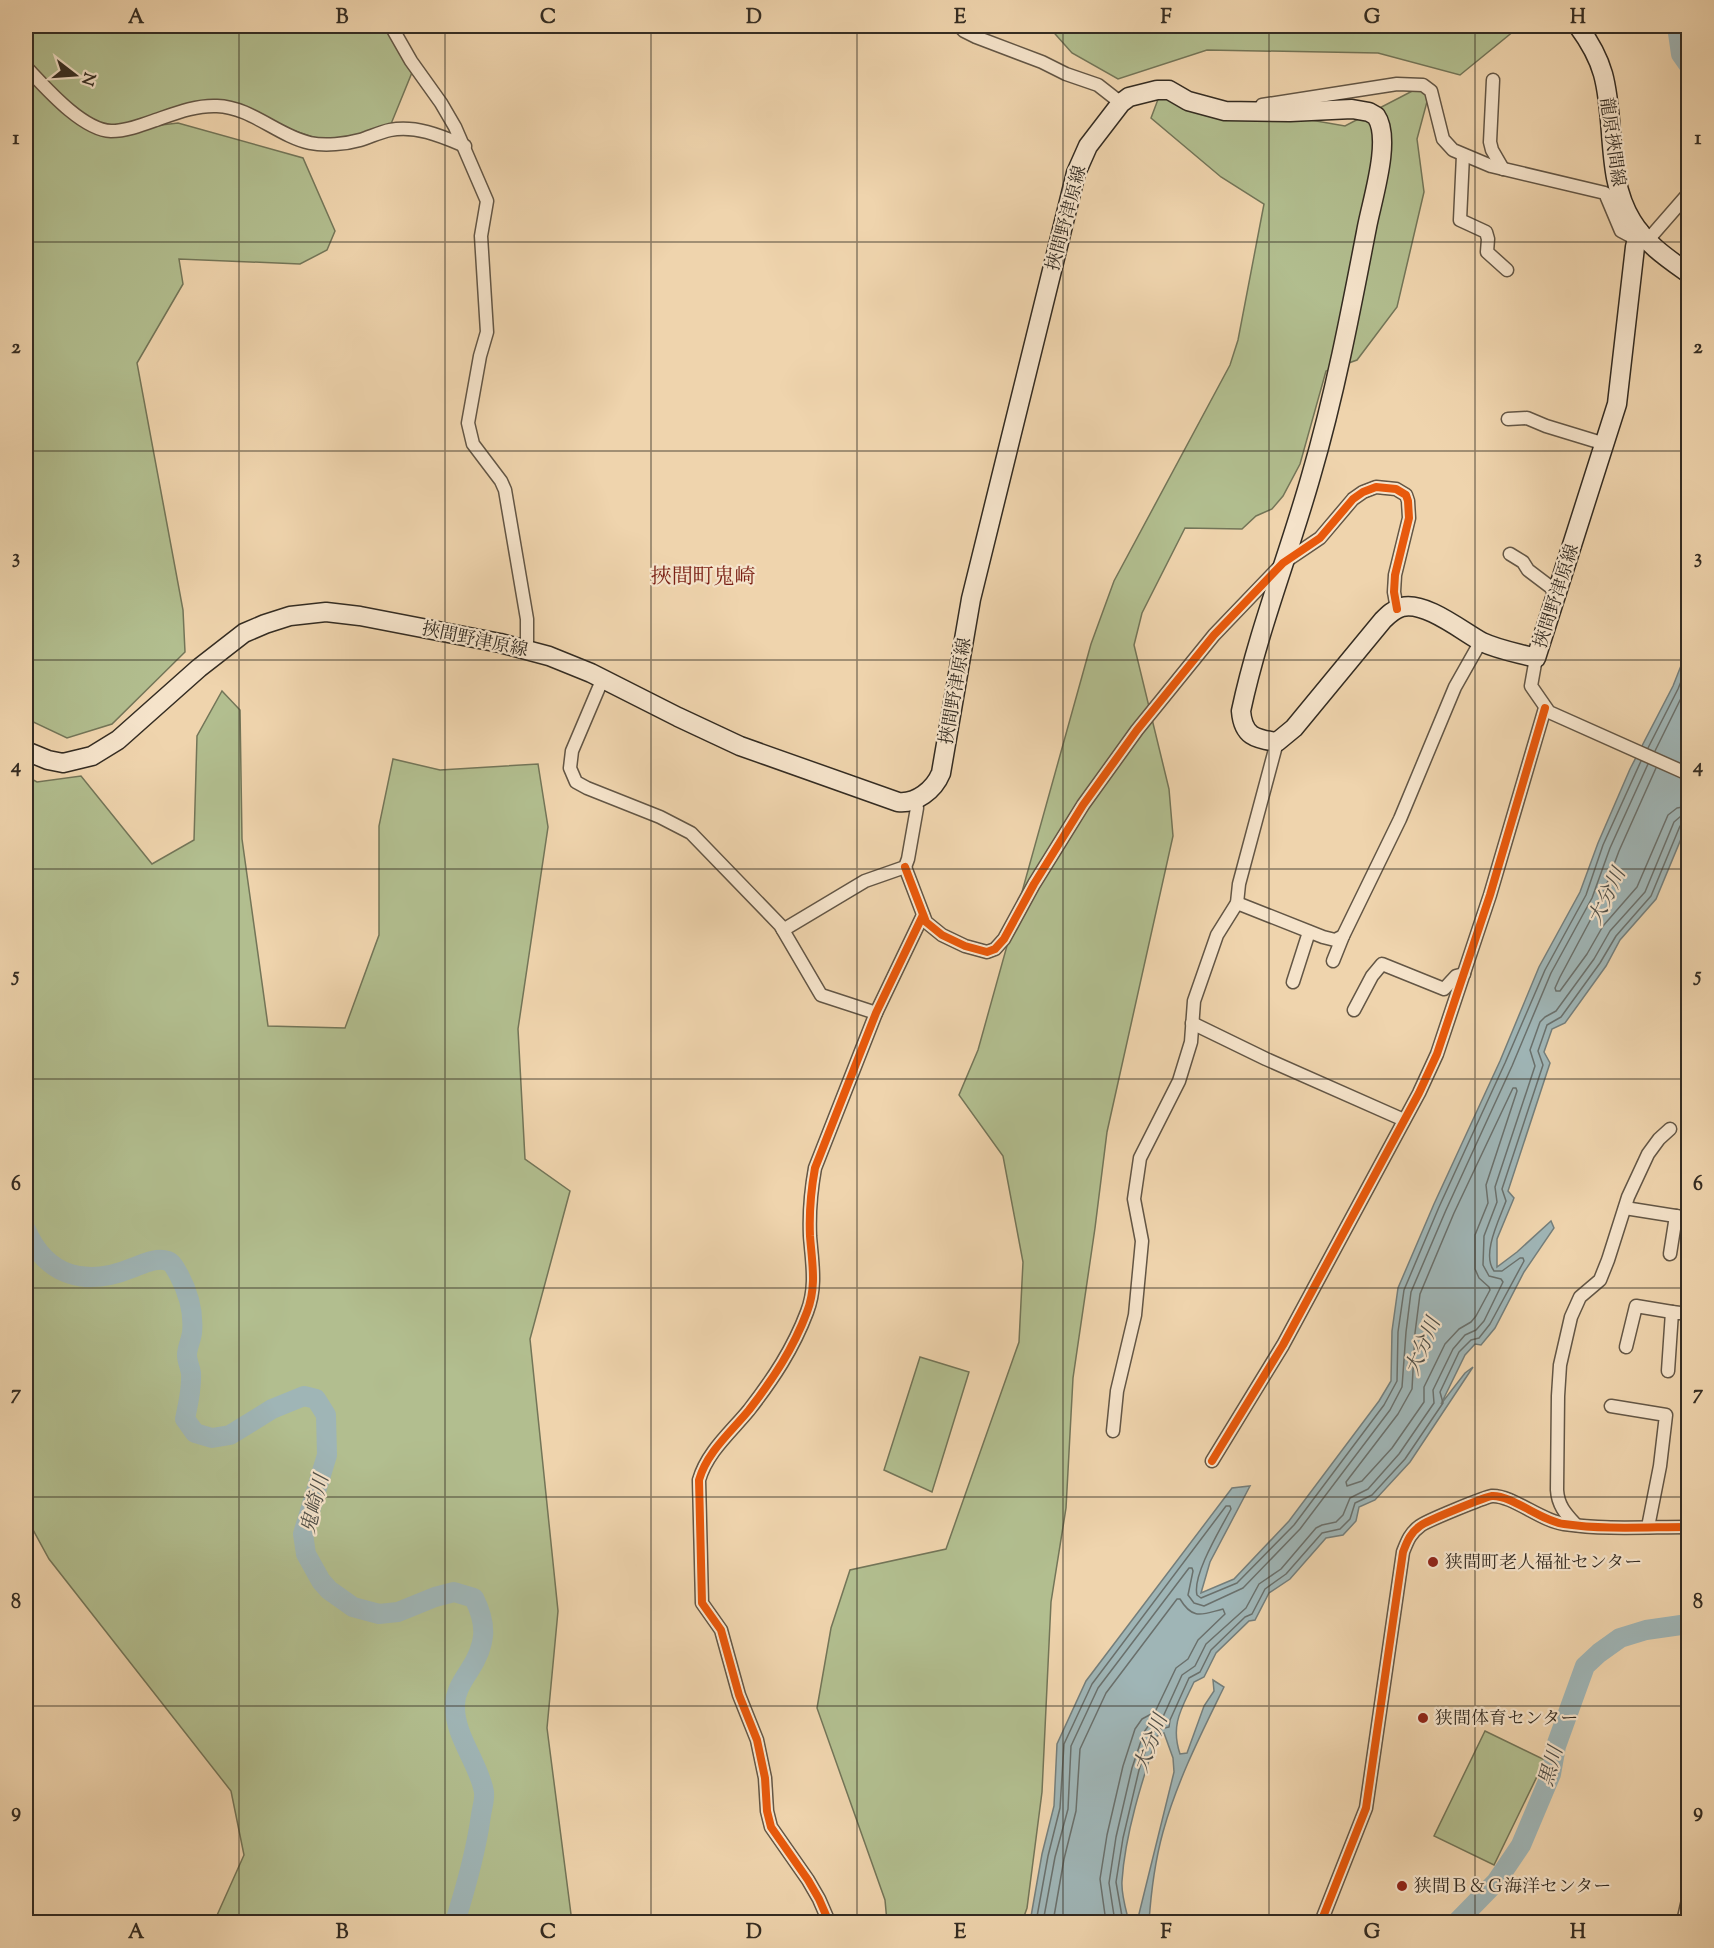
<svg xmlns="http://www.w3.org/2000/svg" width="1714" height="1948" font-family="'Sorts Mill Goudy','Noto Serif JP',serif">
  <style>
    .green { fill: #b2be8f; stroke: #737558; stroke-width: 1.5 }
    .water { fill: #9fb5b6; stroke: #747e7b; stroke-width: 1.5 }
    .lines { fill: none; stroke-linecap: round; stroke-linejoin: round }
    .shore { stroke: #6a706c; stroke-width: 1.5 }
    .river { stroke: #9fb5b6; stroke-width: 20 }
    .street-casing { stroke: #635645; stroke-width: 15 }
    .secondary-casing { stroke: #342c22; stroke-width: 21 }
    .street { stroke: #f5e3ca; stroke-width: 12 }
    .secondary { stroke: #f5e3ca; stroke-width: 18 }
    .cycleway-casing { stroke: #f5e3ca; stroke-width: 11 }
    .cycleway { stroke: #e8590c; stroke-width: 8 }
    .grid { fill: none; stroke: #342c22; stroke-width: 1.5; stroke-opacity: 0.55 }
    .poi-dot { fill: #8f2418; stroke: #f5e3ca; stroke-width: 2 }
    .labels { text-anchor: middle; stroke-width: 4.5; stroke-linejoin: round; paint-order: stroke }
    .street-label { font-size: 18px; fill: #342c22; stroke: #f5e3ca }
    .poi-label { font-size: 18px; fill: #342c22; stroke: #f5e3ca; text-anchor: start }
    .water-label { font-size: 20px; font-style: italic; fill: #4f4e47; stroke: #f5e3ca }
    .quarter-label { font-size: 21px; fill: #7a1f14; stroke: #f5e3ca }
    .neatline { fill: none; stroke: #342c22; stroke-width: 2 }
    .grid-label { font-size: 20px; text-anchor: middle; font-weight: bold; fill: #342c22 }
  </style>
  <rect width="100%" height="100%" fill="#efd4ad"/>
  <filter id="stains"><feTurbulence type="fractalNoise" baseFrequency=".00333" numOctaves="4"/><feColorMatrix values="0 0 0 0 .2 0 0 0 0 .09 0 0 0 0 .02 0 0 0 .5 -.17"/></filter>
  <radialGradient id="worn" r=".72"><stop offset=".6" stop-color="#630" stop-opacity="0"/><stop offset="1" stop-color="#630" stop-opacity=".3"/></radialGradient>
  <!-- green -->
  <g class="green">
    <path d="M 26,26 L 384,26 L 413,70 L 391,124 L 331,143 L 229,109 L 189,109 L 111,131 L 178,123 L 303,158 L 335,231 L 327,250 L 300,264 L 179,259 L 183,284 L 137,363 L 183,610 L 185,652 L 112,724 L 67,738 L 29,720 L 26,716 Z"/>
    <path d="M 1048,26 L 1520,26 L 1460,75 L 1378,53 L 1207,50 L 1118,79 L 1072,53 Z"/>
    <path d="M 1420,87 L 1428,98 L 1417,139 L 1424,192 L 1397,307 L 1357,360 L 1326,371 L 1300,464 L 1283,496 L 1272,509 L 1256,516 L 1242,529 L 1185,528 L 1142,613 L 1134,645 L 1169,789 L 1173,836 L 1107,1132 L 1095,1228 L 1073,1378 L 1066,1508 L 1051,1602 L 1042,1792 L 1027,1908 L 1022,1922 L 887,1922 L 885,1900 L 817,1708 L 831,1628 L 850,1570 L 946,1549 L 1019,1342 L 1023,1262 L 1003,1156 L 959,1095 L 978,1050 L 1091,644 L 1114,581 L 1230,365 L 1238,340 L 1264,204 L 1221,177 L 1151,118 L 1160,94 L 1345,126 Z"/>
    <path d="M 222,691 L 240,710 L 242,839 L 268,1026 L 345,1028 L 379,935 L 379,826 L 393,759 L 440,770 L 538,764 L 548,827 L 518,1029 L 525,1159 L 570,1191 L 530,1339 L 558,1611 L 547,1728 L 572,1922 L 214,1922 L 244,1855 L 231,1791 L 49,1559 L 26,1517 L 26,776 L 37,782 L 81,776 L 152,864 L 194,840 L 197,736 Z"/>
    <path d="M 920,1357 L 969,1372 L 932,1492 L 884,1470 Z"/>
    <path d="M 1485,1731 L 1545,1760 L 1494,1865 L 1434,1836 Z"/>
  </g>
  <!-- water -->
  <path class="water" d="M 1688,648 L 1688,822 L 1656,899 L 1620,940 L 1606,966 L 1565,1023 L 1552,1029 L 1544,1052 L 1550,1063 L 1508,1191 L 1514,1198 L 1497,1239 L 1497,1267 L 1517,1252 L 1551,1221 L 1554,1228 L 1524,1272 L 1495,1328 L 1481,1345 L 1475,1344 L 1465,1355 L 1441,1404 L 1465,1373 L 1473,1367 L 1410,1462 L 1375,1500 L 1359,1507 L 1356,1521 L 1343,1535 L 1326,1538 L 1290,1579 L 1269,1593 L 1255,1620 L 1249,1621 L 1216,1653 L 1204,1677 L 1194,1682 C 1182,1708 1170,1724 1180,1754 L 1187,1753 L 1204,1706 L 1214,1691 L 1213,1680 L 1224,1687 C 1201,1734 1177,1781 1163,1832 C 1155,1861 1151,1892 1149,1922 L 1137,1922 L 1174,1772 L 1173,1758 L 1164,1733 L 1157,1736 C 1142,1781 1125,1834 1122,1881 C 1121,1894 1126,1910 1129,1922 L 1030,1922 L 1042,1854 L 1054,1806 L 1057,1744 L 1086,1681 L 1232,1488 L 1250,1486 L 1210,1562 L 1201,1593 L 1234,1579 L 1289,1521 L 1379,1401 L 1391,1381 L 1392,1331 L 1398,1288 L 1434,1204 L 1500,1061 L 1539,967 L 1580,892 L 1598,843 L 1630,769 L 1673,686 Z"/>
  <g class="lines">
    <!-- shore -->
    <g class="shore">
      <path d="M 1648,748 L 1678,689 L 1688,664"/>
      <path d="M 1655,751 L 1688,684"/>
      <path d="M 1656,768 L 1619,851 L 1600,902 L 1560,977 L 1555,988 L 1556,991 L 1560,991 L 1587,954 L 1603,926 L 1637,887 L 1668,815 L 1677,808 L 1688,806"/>
      <path d="M 1513,1088 L 1516,1088 L 1517,1091 L 1486,1185 L 1488,1203 L 1475,1235 L 1475,1269 L 1479,1278 L 1489,1287 L 1490,1290 L 1476,1316 L 1471,1322 L 1459,1329 L 1445,1344 L 1424,1387 L 1424,1402 L 1392,1448 L 1362,1481 L 1347,1486 L 1346,1482 L 1398,1414 L 1412,1389 L 1415,1333 L 1420,1294 L 1454,1213 Z"/>
      <path d="M 1036,1922 L 1048,1856 L 1060,1808 L 1064,1744 L 1092,1684 L 1226,1506 L 1230,1506 L 1231,1509 C 1221,1528 1192,1575 1197,1595 L 1201,1598 L 1237,1583 L 1294,1525 L 1384,1405 L 1397,1381 L 1398,1332 L 1404,1290 L 1439,1207 L 1505,1063 L 1545,970 L 1586,895 L 1603,845 L 1641,761"/>
      <path d="M 1043,1922 L 1055,1857 L 1068,1809 L 1071,1746 L 1098,1688 L 1189,1568 L 1192,1568 L 1193,1571 L 1188,1595 L 1194,1603 L 1204,1606 L 1243,1588 L 1300,1529 L 1390,1410 L 1402,1387 L 1406,1332 L 1411,1292 L 1446,1210 L 1512,1066 L 1551,973 L 1592,898 L 1610,848 L 1648,764"/>
      <path d="M 1053,1922 L 1064,1859 L 1076,1811 L 1080,1749 L 1106,1693 L 1177,1599 L 1180,1599 C 1193,1621 1203,1614 1223,1609 L 1225,1614 L 1198,1640 L 1188,1659 L 1176,1668 L 1155,1712 L 1142,1719 L 1135,1729 L 1123,1766 L 1107,1835 L 1100,1879 L 1106,1922"/>
      <path d="M 1115,1922 L 1109,1883 L 1116,1837 L 1132,1768 L 1144,1732 L 1149,1725 L 1162,1719 L 1182,1675 L 1195,1666 L 1206,1644 L 1246,1608 L 1259,1584 L 1281,1569 L 1316,1528 L 1322,1525 L 1336,1522 L 1343,1515 L 1350,1498 L 1368,1489 L 1399,1454 L 1434,1403 L 1433,1390 L 1453,1349 L 1465,1335 L 1476,1330 L 1484,1321 L 1503,1282 L 1501,1279 L 1489,1276 L 1483,1265 L 1484,1236 L 1497,1202 L 1495,1187 L 1535,1066 L 1530,1050 L 1540,1022 L 1545,1017 L 1556,1011 L 1594,959 L 1610,931 L 1645,892 L 1674,822 L 1681,816 L 1688,815"/>
      <path d="M 1123,1922 L 1116,1882 L 1123,1838 L 1139,1770 L 1151,1734 L 1155,1730 L 1169,1727 L 1170,1720 L 1189,1678 L 1200,1672 L 1211,1650 L 1245,1617 L 1252,1614 L 1265,1589 L 1286,1574 L 1322,1533 L 1340,1529 L 1350,1519 L 1355,1503 L 1372,1495 L 1405,1459 L 1443,1403 L 1440,1392 L 1459,1352 L 1471,1340 L 1479,1338 L 1490,1324 L 1524,1261 L 1523,1258 L 1520,1258 L 1502,1271 L 1494,1271 C 1481,1254 1500,1218 1506,1201 L 1502,1189 L 1543,1065 L 1538,1051 L 1547,1025 L 1561,1017 L 1600,963 L 1616,936 L 1651,896 L 1680,826 L 1684,823 L 1688,822"/>
    </g>
    <!-- river -->
    <g class="river">
      <path d="M 1677,26 L 1681,54 L 1688,64"/>
      <path d="M 26,1230 C 47,1277 86,1287 132,1268 C 143,1264 156,1257 168,1261 C 173,1263 176,1270 179,1275 C 188,1292 194,1313 192,1333 C 191,1340 187,1348 187,1355 C 187,1361 190,1367 191,1373 C 192,1389 188,1404 185,1419 L 195,1433 L 212,1438 L 230,1435 L 272,1409 L 304,1396 L 316,1399 L 326,1415 L 327,1455 L 303,1534 L 306,1554 L 321,1581 L 329,1590 L 353,1607 L 379,1614 L 398,1612 L 435,1597 L 454,1592 L 474,1598 C 488,1626 486,1645 469,1671 C 462,1682 455,1692 455,1705 C 454,1736 479,1763 484,1792 C 485,1799 482,1808 481,1815 C 476,1852 466,1887 455,1922"/>
      <path d="M 1457,1922 L 1496,1882 L 1521,1845 L 1551,1774 L 1556,1746 L 1585,1666 L 1599,1653 L 1620,1638 L 1646,1630 L 1688,1624"/>
    </g>
    <!-- street casing -->
    <g class="street-casing">
      <g id="street">
        <path d="M 391,26 L 411,61 L 441,103 L 455,127 L 487,201 L 481,236 L 487,332 L 480,356 L 468,423 L 473,444 L 501,481 L 505,490 L 527,619 L 527,650"/>
        <path d="M 959,26 L 964,31 L 976,37 L 1042,62 L 1066,74 L 1098,85 L 1121,103"/>
        <path d="M 26,67 C 45,87 82,130 111,131 C 126,131 142,125 156,120 C 176,113 196,105 217,106 C 251,107 278,136 310,143 C 325,146 346,144 360,140 C 370,137 380,132 390,130 C 416,125 441,136 465,146"/>
        <path d="M 1493,80 L 1490,142 L 1492,150 L 1503,169"/>
        <path d="M 1262,105 L 1397,84 L 1423,85 L 1431,91 L 1443,139 L 1453,150 L 1491,166 L 1605,193 L 1621,231 L 1636,239"/>
        <path d="M 1463,155 L 1460,220 L 1486,232 L 1488,239 L 1487,252 L 1507,270"/>
        <path d="M 1647,241 L 1688,194"/>
        <path d="M 1508,419 L 1527,418 L 1546,426 L 1605,444"/>
        <path d="M 1510,554 L 1523,562 L 1528,570 L 1557,592"/>
        <path d="M 1536,658 L 1531,686 L 1549,712 L 1688,774"/>
        <path d="M 603,678 L 572,751 L 570,768 L 576,782 L 587,788 L 660,817 L 691,833 L 780,925 L 821,995 L 876,1013"/>
        <path d="M 905,867 L 926,922 L 942,935 L 965,946 L 987,952 L 995,949 L 1004,939 L 1034,884 L 1083,805 L 1137,730 L 1214,635 L 1283,563 L 1320,538 L 1353,499 L 1363,492 L 1376,487 L 1396,489 L 1406,495 L 1408,501 L 1409,518 L 1395,575 L 1394,592 L 1397,609"/>
        <path d="M 1237,903 L 1323,937 L 1335,940 L 1343,936 L 1400,819 L 1455,687 L 1481,641"/>
        <path d="M 783,930 L 865,881 L 905,867 L 908,859 L 917,808 L 914,800"/>
        <path d="M 1333,961 L 1343,936"/>
        <path d="M 1293,982 L 1309,932"/>
        <path d="M 1354,1010 L 1372,976 L 1382,964 L 1444,989 L 1456,976 L 1464,974"/>
        <path d="M 1192,1023 L 1266,1059 L 1404,1120"/>
        <path d="M 1625,1208 L 1688,1218"/>
        <path d="M 1670,1254 L 1676,1216"/>
        <path d="M 1626,1347 L 1636,1306 L 1672,1312"/>
        <path d="M 1668,1371 L 1672,1312 L 1688,1314"/>
        <path d="M 1611,1406 L 1666,1415 L 1660,1466 L 1648,1527"/>
        <path d="M 1113,1431 L 1117,1391 L 1135,1315 L 1142,1241 L 1134,1199 L 1140,1158 L 1179,1081 L 1191,1042 L 1194,1001 L 1217,935 L 1237,903 L 1239,884 L 1277,742"/>
        <path d="M 1212,1461 L 1283,1345 L 1419,1093 L 1437,1054 L 1490,895 L 1545,708"/>
        <path d="M 1576,1525 C 1566,1514 1558,1506 1557,1490 L 1558,1396 L 1560,1365 L 1571,1317 L 1580,1297 L 1600,1280 L 1608,1260 L 1628,1197 L 1648,1154 L 1659,1139 L 1670,1129"/>
        <path d="M 829,1922 L 819,1899 L 808,1880 L 771,1827 L 767,1811 L 765,1778 L 757,1740 L 739,1695 L 721,1630 L 702,1603 L 699,1480 C 707,1452 731,1432 749,1410 C 773,1379 793,1349 807,1312 C 817,1286 812,1263 810,1236 C 809,1213 811,1190 815,1168 L 876,1013 L 923,915"/>
        <path d="M 1321,1922 L 1366,1808 L 1403,1552 C 1407,1542 1410,1533 1420,1526 C 1426,1521 1485,1497 1492,1496 C 1512,1495 1541,1521 1564,1524 C 1605,1530 1647,1527 1688,1527"/>
        <path d="M 1683,1922 L 1688,1900"/>
      </g>
    </g>
    <!-- secondary casing -->
    <g class="secondary-casing">
      <g id="secondary">
        <path d="M 1578,26 C 1589,41 1598,56 1603,74 C 1616,121 1605,178 1632,221 C 1646,244 1667,258 1688,273"/>
        <path d="M 26,751 L 48,760 L 63,763 L 92,756 L 118,740 L 199,668 L 244,633 L 265,624 L 290,616 L 326,612 L 360,616 L 500,643 L 549,656 L 591,673 L 678,717 L 740,746 L 898,802 C 916,804 934,790 941,773 L 971,599 L 1076,173 L 1088,146 L 1121,103 L 1129,97 L 1157,90 L 1169,90 L 1188,101 L 1225,111 L 1290,112 L 1352,109 L 1369,112 L 1376,116 C 1392,139 1372,200 1367,227 C 1351,310 1335,394 1311,476 C 1289,554 1258,631 1241,711 C 1243,736 1255,739 1277,742 L 1294,728 L 1383,620 C 1388,615 1394,609 1402,607 C 1425,601 1462,631 1482,642 C 1499,650 1518,653 1536,658 L 1617,404 L 1635,247 L 1639,231"/>
      </g>
    </g>
    <!-- street -->
    <use href="#street" class="street"/>
    <!-- secondary -->
    <use href="#secondary" class="secondary"/>
    <!-- cycleway casing -->
    <g class="cycleway-casing">
      <g id="cycleway">
        <path d="M 905,867 L 926,922 L 942,935 L 965,946 L 987,952 L 995,949 L 1004,939 L 1034,884 L 1083,805 L 1137,730 L 1214,635 L 1283,563 L 1320,538 L 1353,499 L 1363,492 L 1376,487 L 1396,489 L 1406,495 L 1408,501 L 1409,518 L 1395,575 L 1394,592 L 1397,609"/>
        <path d="M 1212,1461 L 1283,1345 L 1419,1093 L 1437,1054 L 1490,895 L 1545,708"/>
        <path d="M 829,1922 L 819,1899 L 808,1880 L 771,1827 L 767,1811 L 765,1778 L 757,1740 L 739,1695 L 721,1630 L 702,1603 L 699,1480 C 707,1452 731,1432 749,1410 C 773,1379 793,1349 807,1312 C 817,1286 812,1263 810,1236 C 809,1213 811,1190 815,1168 L 876,1013 L 923,915"/>
        <path d="M 1321,1922 L 1366,1808 L 1403,1552 C 1407,1542 1410,1533 1420,1526 C 1426,1521 1485,1497 1492,1496 C 1512,1495 1541,1521 1564,1524 C 1605,1530 1647,1527 1688,1527"/>
      </g>
    </g>
    <!-- cycleway -->
    <use href="#cycleway" class="cycleway"/>
  </g>
  <!-- grid -->
  <path class="grid" d="M 239,26 L 239,1922M 445,26 L 445,1922M 651,26 L 651,1922M 857,26 L 857,1922M 1063,26 L 1063,1922M 1269,26 L 1269,1922M 1475,26 L 1475,1922M 26,242 L 1688,242M 26,451 L 1688,451M 26,660 L 1688,660M 26,869 L 1688,869M 26,1079 L 1688,1079M 26,1288 L 1688,1288M 26,1497 L 1688,1497M 26,1706 L 1688,1706"/>
  <!-- markers -->
  <g class="poi-dot">
    <circle cx="1433" cy="1562" r="6"/>
    <circle cx="1423" cy="1718" r="6"/>
    <circle cx="1402" cy="1886" r="6"/>
  </g>
  <g class="labels">
    <!-- street labels -->
    <g class="street-label">
      <text transform="translate(1613 142) rotate(82)" y="6">龍原挾間線</text>
      <text transform="translate(1066 218) rotate(-75)" y="6">挾間野津原線</text>
      <text transform="translate(1556 596) rotate(-72)" y="6">挾間野津原線</text>
      <text transform="translate(475 639) rotate(12)" y="6">挾間野津原線</text>
      <text transform="translate(955 691) rotate(-80)" y="6">挾間野津原線</text>
    </g>
    <!-- poi labels -->
    <g class="poi-label">
      <text x="1445" y="1568">狭間町老人福祉センター</text>
      <text x="1435" y="1724">狭間体育センター</text>
      <text x="1414" y="1892">狭間Ｂ＆Ｇ海洋センター</text>
    </g>
    <!-- water labels -->
    <g class="water-label">
      <text transform="translate(1606 896) rotate(-64)" y="7">大分川</text>
      <text transform="translate(1422 1346) rotate(-67)" y="7">大分川</text>
      <text transform="translate(314 1504) rotate(-76)" y="7">鬼崎川</text>
      <text transform="translate(1150 1743) rotate(-69)" y="7">大分川</text>
      <text transform="translate(1550 1766) rotate(-74)" y="7">黒川</text>
    </g>
    <!-- quarter labels -->
    <g class="quarter-label">
      <text x="703" y="583">挾間町鬼崎</text>
    </g>
  </g>
  <!-- margin -->
  <rect width="1714" height="1948" fill="none" stroke="#efd4ad" stroke-width="66"/>
  <!-- north arrow -->
  <g transform="translate(75 75) rotate(107)" stroke="#f5e3ca" stroke-width="4.5" paint-order="stroke">
  <path d="M0-4.5L10 22L0 15L-10 22Z" fill="#342c22"/>
  <text y="-9" font-size="16" font-weight="bold" text-anchor="middle" fill="#342c22">N</text>
  </g>
  <rect x="33" y="33" width="1648" height="1882" class="neatline"/>
  <g class="grid-label">
    <text x="136" y="23">A</text>
    <text x="342" y="23">B</text>
    <text x="548" y="23">C</text>
    <text x="754" y="23">D</text>
    <text x="960" y="23">E</text>
    <text x="1166" y="23">F</text>
    <text x="1372" y="23">G</text>
    <text x="1578" y="23">H</text>
    <text x="16" y="144">1</text>
    <text x="1698" y="144">1</text>
    <text x="16" y="353">2</text>
    <text x="1698" y="353">2</text>
    <text x="16" y="563">3</text>
    <text x="1698" y="563">3</text>
    <text x="16" y="772">4</text>
    <text x="1698" y="772">4</text>
    <text x="16" y="981">5</text>
    <text x="1698" y="981">5</text>
    <text x="16" y="1190">6</text>
    <text x="1698" y="1190">6</text>
    <text x="16" y="1399">7</text>
    <text x="1698" y="1399">7</text>
    <text x="16" y="1608">8</text>
    <text x="1698" y="1608">8</text>
    <text x="16" y="1817">9</text>
    <text x="1698" y="1817">9</text>
    <text x="136" y="1938">A</text>
    <text x="342" y="1938">B</text>
    <text x="548" y="1938">C</text>
    <text x="754" y="1938">D</text>
    <text x="960" y="1938">E</text>
    <text x="1166" y="1938">F</text>
    <text x="1372" y="1938">G</text>
    <text x="1578" y="1938">H</text>
  </g>
  <rect width="100%" height="100%" filter="url(#stains)"/>
  <rect width="100%" height="100%" fill="url(#worn)"/>
</svg>
